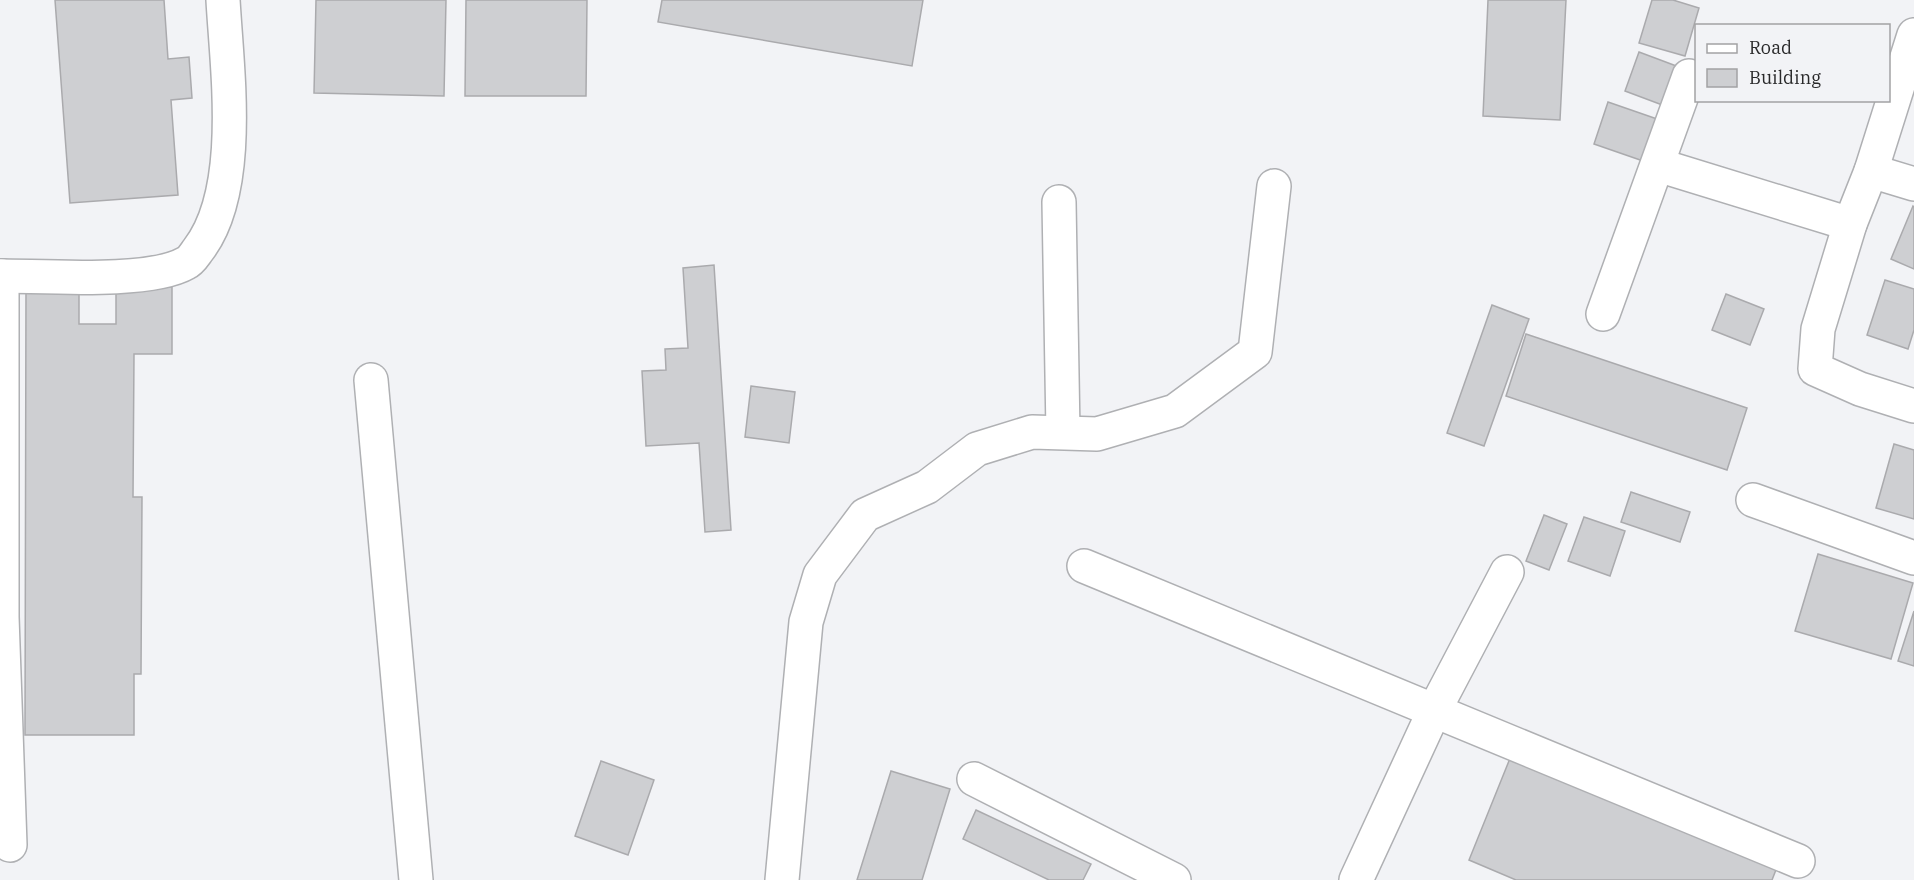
<svg xmlns="http://www.w3.org/2000/svg" width="1914" height="880" font-family="'IBM Plex Serif',serif">
  <style>
    .building { fill: #cecfd2; stroke: #aaaaad; stroke-width: 1.5 }
    .lines { fill: none; stroke-linecap: round; stroke-linejoin: round }
    .minor-casing { stroke: #afb0b3; stroke-width: 36 }
    .minor { stroke: #fff; stroke-width: 33 }
  </style>
  <rect width="100%" height="100%" fill="#f2f3f6"/>
  <!-- building -->
  <g class="building">
    <path d="M 55,0 L 164,0 L 168,59 L 189,57 L 192,98 L 171,100 L 178,195 L 70,203 Z"/>
    <path d="M 316,0 L 446,0 L 444,96 L 314,93 Z"/>
    <path d="M 466,0 L 587,0 L 586,96 L 465,96 Z"/>
    <path d="M 662,0 L 923,0 L 912,66 L 658,22 Z"/>
    <path d="M 1488,0 L 1566,0 L 1560,120 L 1483,116 Z"/>
    <path d="M 1652,0 L 1673,0 L 1699,8 L 1685,56 L 1639,43 Z"/>
    <path d="M 1639,52 L 1679,67 L 1665,106 L 1625,91 Z"/>
    <path d="M 1608,102 L 1660,120 L 1646,162 L 1594,144 Z"/>
    <path d="M 1913,206 L 1914,207 L 1914,269 L 1891,259 Z"/>
    <path d="M 714,265 L 731,530 L 705,532 L 699,443 L 646,446 L 642,371 L 666,370 L 665,349 L 688,348 L 683,268 Z"/>
    <path d="M 1885,280 L 1914,289 L 1914,330 L 1908,349 L 1867,335 Z"/>
    <path d="M 26,287 L 79,287 L 79,324 L 116,324 L 116,287 L 172,287 L 172,354 L 134,354 L 133,497 L 142,497 L 141,674 L 134,674 L 134,735 L 25,735 Z"/>
    <path d="M 1726,294 L 1764,309 L 1750,345 L 1712,330 Z"/>
    <path d="M 1492,305 L 1529,319 L 1484,446 L 1447,433 Z"/>
    <path d="M 1526,334 L 1747,408 L 1727,470 L 1506,396 Z"/>
    <path d="M 751,386 L 795,392 L 789,443 L 745,437 Z"/>
    <path d="M 1894,444 L 1914,450 L 1914,519 L 1876,508 Z"/>
    <path d="M 1631,492 L 1690,512 L 1680,542 L 1621,522 Z"/>
    <path d="M 1544,515 L 1567,524 L 1549,570 L 1526,561 Z"/>
    <path d="M 1584,517 L 1625,531 L 1610,576 L 1568,561 Z"/>
    <path d="M 1818,554 L 1913,583 L 1891,659 L 1795,631 Z"/>
    <path d="M 1914,611 L 1914,666 L 1898,661 Z"/>
    <path d="M 1515,746 L 1781,857 L 1772,880 L 1516,880 L 1469,860 Z"/>
    <path d="M 601,761 L 654,780 L 628,855 L 575,836 Z"/>
    <path d="M 891,771 L 950,789 L 922,880 L 857,880 Z"/>
    <path d="M 976,810 L 1091,864 L 1083,880 L 1049,880 L 963,839 Z"/>
  </g>
  <g class="lines">
    <!-- minor casing -->
    <g class="minor-casing">
      <g id="minor">
        <path d="M 1914,35 L 1871,171 L 1850,224 L 1818,329 L 1815,369 L 1860,389 L 1914,406"/>
        <path d="M 1658,165 L 1850,224"/>
        <path d="M 1871,171 L 1914,184"/>
        <path d="M 1059,202 L 1063,432"/>
        <path d="M 0,276 C 44,276 150,284 186,263 C 191,261 195,254 198,250 C 244,191 227,71 223,0"/>
        <path d="M 2,276 L 2,617 L 10,845"/>
        <path d="M 1603,314 L 1689,76"/>
        <path d="M 371,380 L 416,880"/>
        <path d="M 1753,500 L 1914,558"/>
        <path d="M 1084,566 L 1798,861"/>
        <path d="M 974,779 L 1174,880"/>
        <path d="M 782,880 L 806,622 L 820,575 L 865,515 L 927,487 L 977,449 L 1032,432 L 1097,434 L 1175,411 L 1255,352 L 1274,186"/>
        <path d="M 1356,880 L 1435,709 L 1507,572"/>
      </g>
    </g>
    <!-- minor -->
    <use href="#minor" class="minor"/>
  </g>
  <!-- legend -->
  <rect x="1695" y="24" width="195" height="78" fill="#f2f3f6" stroke="#a2a2a4" stroke-width="1.5"/>
  <rect x="1707" y="44" width="30" height="9" fill="#ffffff" stroke="#a2a2a4" stroke-width="1.5"/>
  <text x="1749" y="54" font-size="18" fill="#29292a">Road</text>
  <rect x="1707" y="69" width="30" height="18" fill="#cecfd2" stroke="#a2a2a4" stroke-width="1.5"/>
  <text x="1749" y="84" font-size="18" fill="#29292a">Building</text>
</svg>
